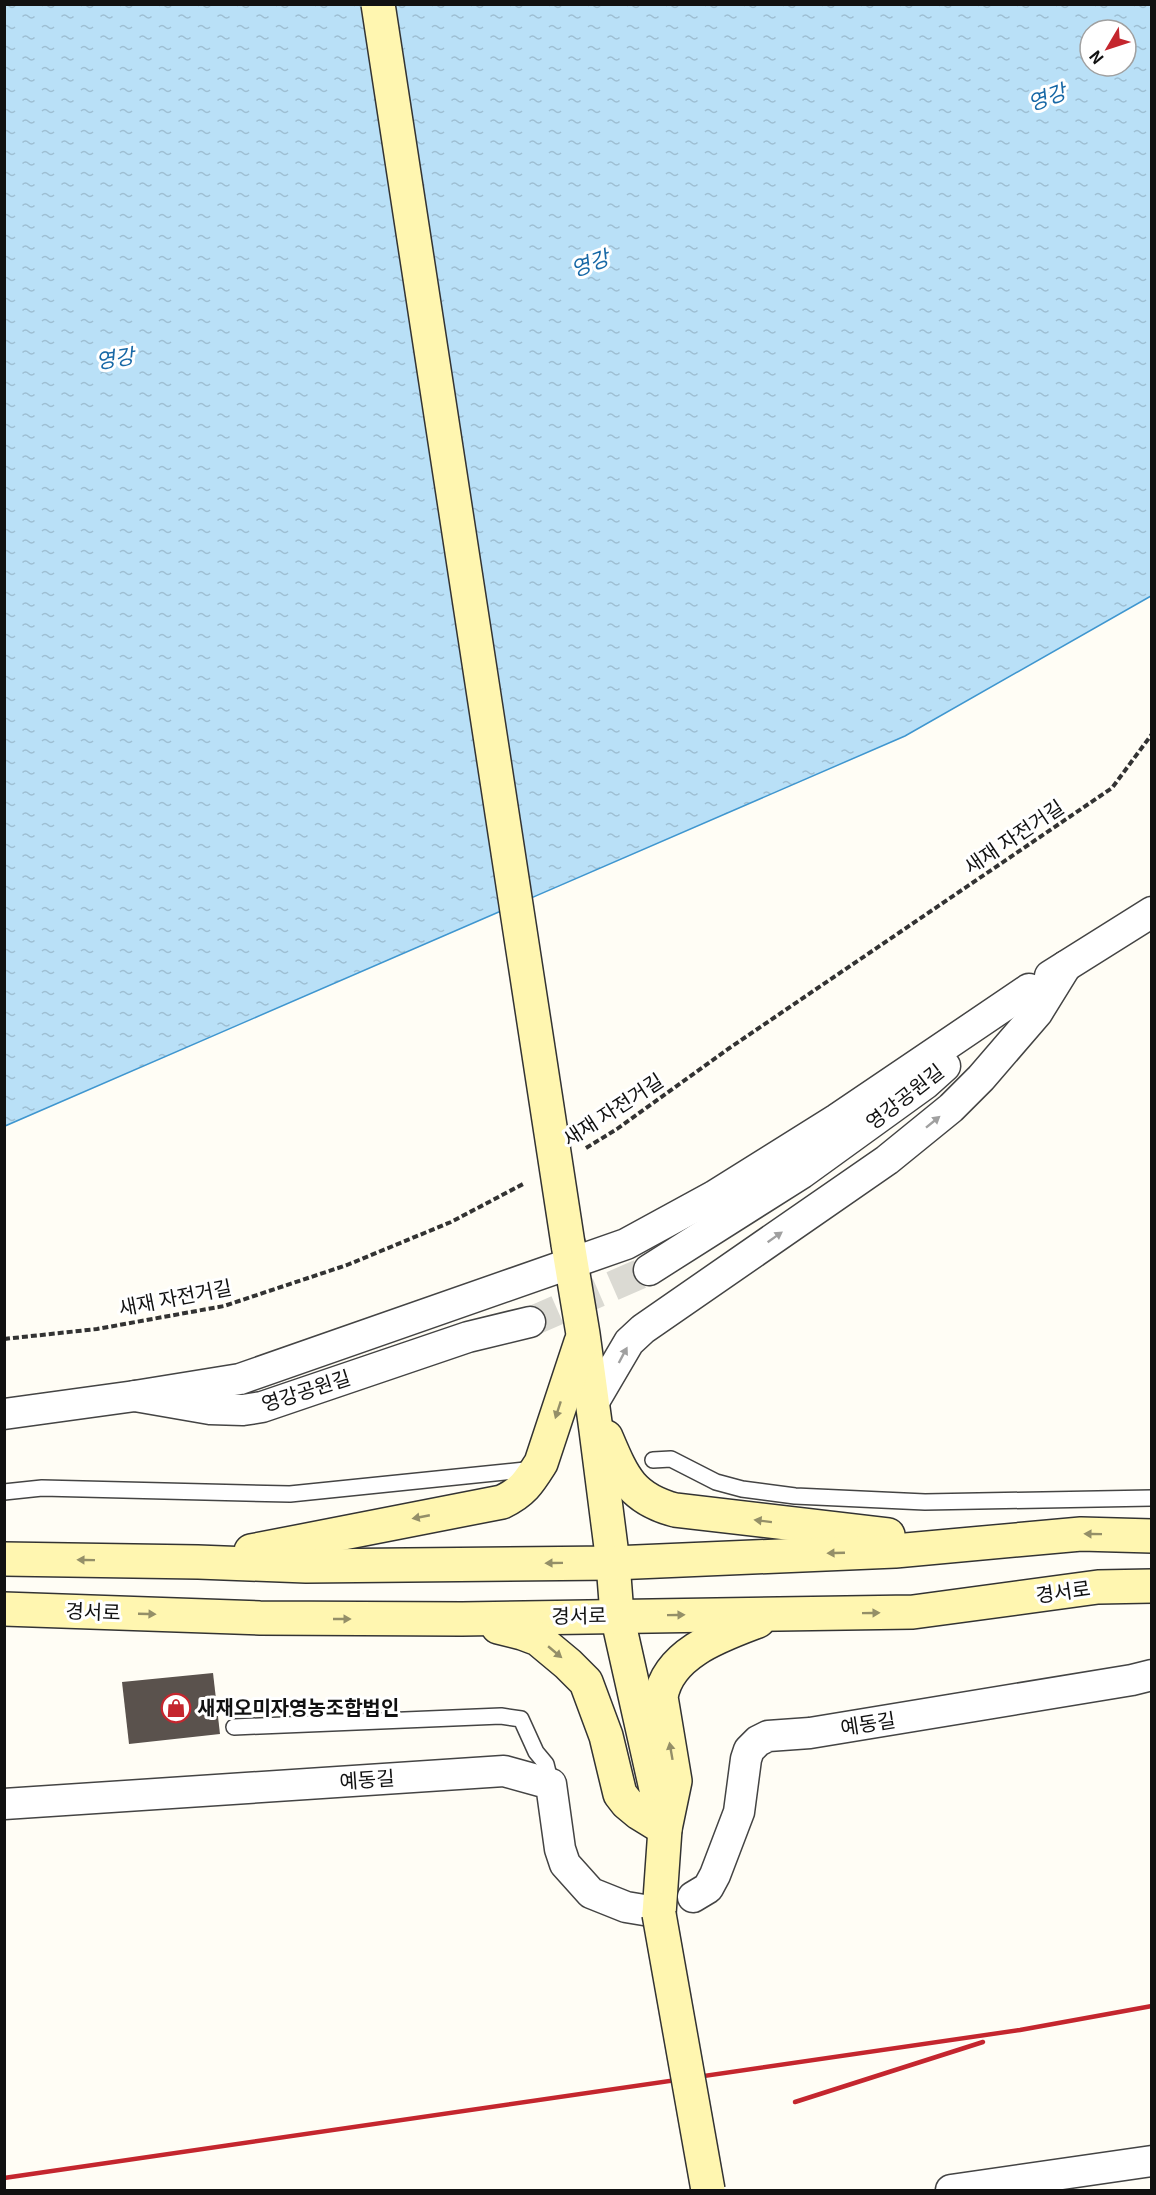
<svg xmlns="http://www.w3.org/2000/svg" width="1156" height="2195" font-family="Georgia,'Noto Sans KR',serif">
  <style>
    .water { fill: url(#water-ripples); stroke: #3f96cf; stroke-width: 1.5; fill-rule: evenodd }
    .building { fill: #5a524d }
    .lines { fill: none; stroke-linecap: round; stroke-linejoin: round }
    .street-tunnel { stroke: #dbdad3; stroke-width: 30; stroke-dasharray: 30 15; stroke-linecap: butt }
    .lane-casing { stroke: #444; stroke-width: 18 }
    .street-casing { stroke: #444; stroke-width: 33 }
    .secondary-casing { stroke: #333; stroke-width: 36 }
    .path { stroke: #333; stroke-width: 4; stroke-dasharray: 6 3; stroke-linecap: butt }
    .lane { stroke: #fff; stroke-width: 15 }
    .street { stroke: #fff; stroke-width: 30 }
    .secondary { stroke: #fff6b0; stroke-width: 33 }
    .rail { stroke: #c4262e; stroke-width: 4.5 }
    .secondary-bridge-casing { stroke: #333; stroke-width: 36; stroke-linecap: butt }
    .secondary-bridge { stroke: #fff6b0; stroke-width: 33 }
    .oneway { fill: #a0a0a0 }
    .oneway2 { fill: #948f68 }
    .labels { text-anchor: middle; stroke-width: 6; stroke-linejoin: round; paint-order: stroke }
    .street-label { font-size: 20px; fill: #111; stroke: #fff }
    .poi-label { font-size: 20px; font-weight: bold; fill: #111; stroke: #fff; text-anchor: start }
    .water-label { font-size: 21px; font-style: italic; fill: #1768a6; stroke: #fff }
  </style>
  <defs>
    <pattern id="water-ripples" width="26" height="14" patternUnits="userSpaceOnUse" patternTransform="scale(1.5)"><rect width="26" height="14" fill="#b9e0f7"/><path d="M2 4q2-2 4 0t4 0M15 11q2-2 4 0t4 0" fill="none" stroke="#9ebfd3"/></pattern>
  </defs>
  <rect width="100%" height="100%" fill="#fffdf5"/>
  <!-- water -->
  <path class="water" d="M 5,5 L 1151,5 L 1151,596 L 905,736 L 5,1126 ZM 1090,30 L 1126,30 L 1126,66 L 1090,66 Z"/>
  <!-- building -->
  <path class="building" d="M 213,1673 L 220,1734 L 129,1744 L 122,1682 Z"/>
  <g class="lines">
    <!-- street-tunnel -->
    <path class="street-tunnel" d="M 530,1322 L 649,1270"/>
    <!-- lane casing -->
    <g class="lane-casing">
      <g id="lane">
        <path d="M 653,1460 L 671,1459 L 716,1482 L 742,1489 L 795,1496 L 925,1502 L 1152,1498"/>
        <path d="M 4,1492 L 42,1488 L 290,1494 L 525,1470"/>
        <path d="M 234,1727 L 501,1716 L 521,1719 L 536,1752 L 546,1764 L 551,1784"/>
      </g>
    </g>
    <!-- street casing -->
    <g class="street-casing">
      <g id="street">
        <path d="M 1050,976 L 1152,912"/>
        <path d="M 649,1270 L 802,1173 L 925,1084 L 945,1066"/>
        <path d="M 135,1396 L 240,1379 L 626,1244 L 714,1196 L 837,1119 L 1029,989"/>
        <path d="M 592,1405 L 629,1342 L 643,1329 L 887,1160 L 951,1108 L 981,1078 L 1037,1013 L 1066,966"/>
        <path d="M 4,1414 L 135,1396 L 210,1409 L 243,1410 L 262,1407 L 468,1337 L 530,1322"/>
        <path d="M 4,1804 L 504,1771 L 551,1784 L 560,1849 L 565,1864 L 591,1893 L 626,1907 L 644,1910"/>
        <path d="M 693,1897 L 708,1888 L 715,1875 L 739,1812 L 746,1759 L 749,1750 L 758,1741 L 768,1736 L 810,1733 L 1132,1680 L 1152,1675"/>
        <path d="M 951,2190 L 1152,2161"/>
      </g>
    </g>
    <!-- secondary casing -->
    <g class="secondary-casing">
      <g id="secondary">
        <path d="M 568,1244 L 583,1334 L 596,1430 L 613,1563 L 617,1615 L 665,1829 L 659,1914"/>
        <path d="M 606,1437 C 623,1477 631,1498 675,1510 L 888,1535"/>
        <path d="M 251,1551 L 502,1502 C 523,1492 529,1482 541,1463 L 581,1342"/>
        <path d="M 4,1559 L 198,1562 L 306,1566 L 613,1563 L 895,1551 L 1081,1534 L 1152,1536"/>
        <path d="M 4,1609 L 260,1618 L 462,1619 L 913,1612 L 1098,1587 L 1152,1586"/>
        <path d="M 498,1627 L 522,1633 L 538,1639 L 568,1664 L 586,1682 L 606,1736 L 620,1794 L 627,1803 L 639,1813 L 665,1829 L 675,1781 L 661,1697 C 668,1653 721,1635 758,1621"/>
      </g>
    </g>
    <!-- path -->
    <g class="path">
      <path d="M 586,1148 L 617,1129 L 728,1049 L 1112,788 L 1152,734"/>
      <path d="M 4,1339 L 97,1329 L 224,1306 L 347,1265 L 451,1222 L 525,1183"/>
    </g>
    <!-- lane -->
    <use href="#lane" class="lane"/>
    <!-- street -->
    <use href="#street" class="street"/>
    <!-- secondary -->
    <use href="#secondary" class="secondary"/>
    <!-- rail -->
    <g class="rail">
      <path d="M 795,2102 L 983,2042"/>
      <path d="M 4,2178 L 1020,2030 L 1152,2006"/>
    </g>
    <!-- secondary-bridge casing -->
    <g class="secondary-bridge-casing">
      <g id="secondary-bridge">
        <path d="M 378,4 L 568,1244"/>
        <path d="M 659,1914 L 708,2190"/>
      </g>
    </g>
    <!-- secondary-bridge -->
    <use href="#secondary-bridge" class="secondary-bridge"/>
  </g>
  <!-- one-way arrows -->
  <defs><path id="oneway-solid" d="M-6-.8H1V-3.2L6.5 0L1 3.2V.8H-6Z" transform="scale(1.5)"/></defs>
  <g class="oneway">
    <use href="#oneway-solid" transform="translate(933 1122) rotate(-39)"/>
    <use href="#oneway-solid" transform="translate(775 1237) rotate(-35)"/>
    <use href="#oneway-solid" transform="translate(623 1355) rotate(-62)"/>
  </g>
  <g class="oneway2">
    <use href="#oneway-solid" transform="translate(558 1410) rotate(108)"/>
    <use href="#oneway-solid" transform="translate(421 1517) rotate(169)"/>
    <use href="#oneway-solid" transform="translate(763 1521) rotate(-173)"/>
    <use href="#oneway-solid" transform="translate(1093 1534) rotate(-179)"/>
    <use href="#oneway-solid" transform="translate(836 1553) rotate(178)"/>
    <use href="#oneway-solid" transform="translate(86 1560) rotate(-179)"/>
    <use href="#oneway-solid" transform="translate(554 1563) rotate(179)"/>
    <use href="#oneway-solid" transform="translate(871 1613) rotate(-1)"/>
    <use href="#oneway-solid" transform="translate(147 1614) rotate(2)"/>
    <use href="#oneway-solid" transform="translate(676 1615) rotate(-1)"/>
    <use href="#oneway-solid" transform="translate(342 1619)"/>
    <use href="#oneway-solid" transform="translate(555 1652) rotate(40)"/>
    <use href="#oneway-solid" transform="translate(671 1751) rotate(-100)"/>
  </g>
  <!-- icons -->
  <defs>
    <g id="shop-ring" transform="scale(1.5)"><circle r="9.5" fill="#fff" stroke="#c4262e" stroke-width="1.5"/><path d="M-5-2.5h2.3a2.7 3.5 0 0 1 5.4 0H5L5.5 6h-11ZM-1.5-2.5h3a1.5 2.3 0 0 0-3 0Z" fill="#c4262e"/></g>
  </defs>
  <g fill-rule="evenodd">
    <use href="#shop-ring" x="176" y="1708"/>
  </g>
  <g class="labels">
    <!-- street labels -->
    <g class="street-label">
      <text transform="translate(1014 837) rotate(-34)" y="7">새재 자전거길</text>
      <text transform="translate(905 1097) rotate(-38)" y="7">영강공원길</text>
      <text transform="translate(613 1110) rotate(-33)" y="7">새재 자전거길</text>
      <text transform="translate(175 1298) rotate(-11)" y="7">새재 자전거길</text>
      <text transform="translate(306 1391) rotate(-18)" y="7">영강공원길</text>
      <text transform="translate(1063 1592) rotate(-8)" y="7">경서로</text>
      <text transform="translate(93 1612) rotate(2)" y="7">경서로</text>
      <text transform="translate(579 1616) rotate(-1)" y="7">경서로</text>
      <text transform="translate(868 1724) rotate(-9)" y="7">예동길</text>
      <text transform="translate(367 1780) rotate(-4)" y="7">예동길</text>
    </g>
    <!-- poi labels -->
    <g class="poi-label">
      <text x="197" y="1715">새재오미자영농조합법인</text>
    </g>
    <!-- water labels -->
    <g class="water-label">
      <text transform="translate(1047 98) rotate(-20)" y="7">영강</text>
      <text transform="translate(590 264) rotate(-20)" y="7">영강</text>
      <text transform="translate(115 359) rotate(-9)" y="7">영강</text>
    </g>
  </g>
  <!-- border -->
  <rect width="1156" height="2195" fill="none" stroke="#111111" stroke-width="12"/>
  <!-- north arrow -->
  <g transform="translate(1108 48) rotate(231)"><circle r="28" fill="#ffffff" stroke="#a0a0a0" stroke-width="1.5"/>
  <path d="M0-4.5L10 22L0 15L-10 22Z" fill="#c4262e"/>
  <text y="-9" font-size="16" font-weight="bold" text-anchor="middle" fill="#111111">N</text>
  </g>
</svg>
